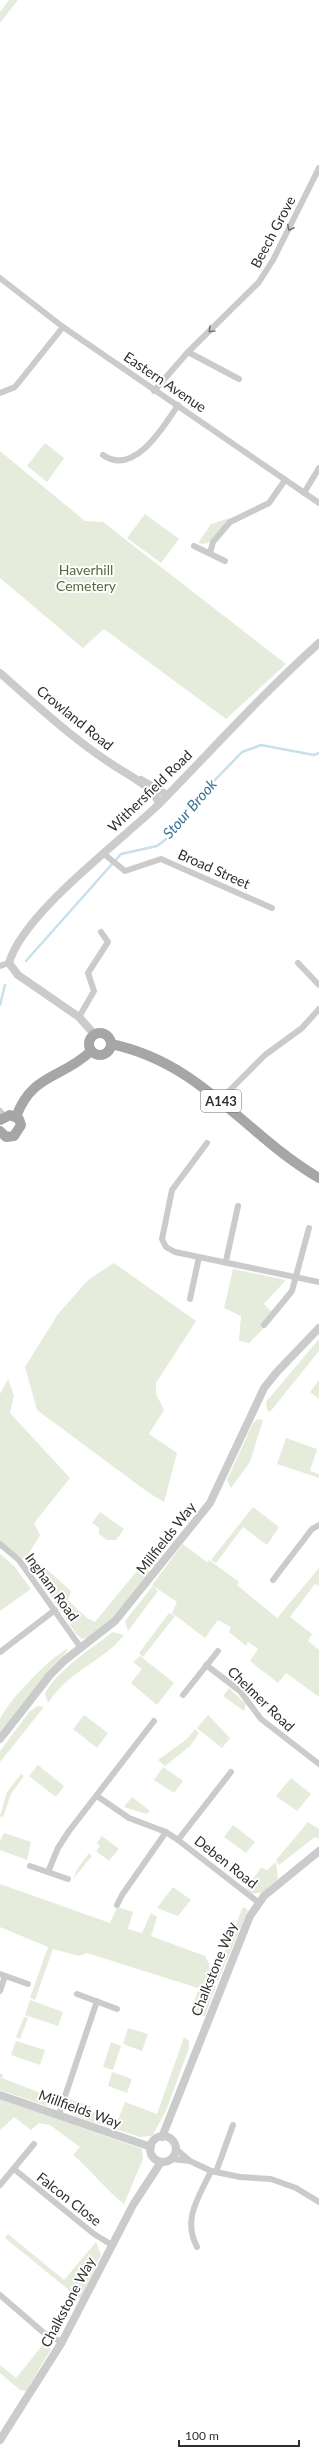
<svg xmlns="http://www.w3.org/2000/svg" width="319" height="2460" font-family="Lato,sans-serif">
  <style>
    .green { fill: #e5ecdc }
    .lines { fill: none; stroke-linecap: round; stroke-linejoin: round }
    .stream { stroke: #c8dfec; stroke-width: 2.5 }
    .minor { stroke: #cbcbcb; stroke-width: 6 }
    .tertiary { stroke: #cbcbcb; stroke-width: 8 }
    .primary { stroke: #a6a6a6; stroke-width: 10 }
    .oneway { stroke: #757575 }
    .labels { text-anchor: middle; stroke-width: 4; stroke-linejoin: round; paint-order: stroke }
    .shield { fill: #fff; stroke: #6d6d6d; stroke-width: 1 }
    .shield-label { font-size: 13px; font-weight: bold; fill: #2e2e2e }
    .street-label { font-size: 14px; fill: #2e2e2e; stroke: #fff }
    .park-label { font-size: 14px; fill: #536b3b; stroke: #fff }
    .water-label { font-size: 15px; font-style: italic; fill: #3b7492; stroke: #fff }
  </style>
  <rect width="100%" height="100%" fill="#fff"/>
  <!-- green -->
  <g class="green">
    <path d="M 9,0 L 18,0 L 0,23 L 0,12 Z"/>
    <path d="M 45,443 L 64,458 L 47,482 L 27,466 Z"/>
    <path d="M 0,451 L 85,521 L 103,522 L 286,664 L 226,719 L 104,629 L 83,648 L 0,578 Z"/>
    <path d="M 145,514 L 179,539 L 161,563 L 127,538 Z"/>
    <path d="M 230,518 C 222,528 213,548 198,543 L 211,524 Z"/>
    <path d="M 114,1263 L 196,1321 L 156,1383 L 156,1394 L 164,1410 L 149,1434 L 177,1453 L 164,1502 L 149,1493 L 37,1410 L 25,1367 L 58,1314 L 88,1280 Z"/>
    <path d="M 233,1269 L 286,1280 L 264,1304 L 272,1312 L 263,1329 L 249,1343 L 239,1341 L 241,1316 L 224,1308 Z"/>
    <path d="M 319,1339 L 319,1351 L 270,1412 L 267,1410 L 266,1402 Z"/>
    <path d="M 8,1379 L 14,1396 L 10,1413 L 70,1478 L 34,1523 L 40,1535 L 25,1560 L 0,1542 L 0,1394 Z"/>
    <path d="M 319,1380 L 319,1399 L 310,1392 Z"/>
    <path d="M 258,1419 L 263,1420 L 250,1462 L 231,1488 L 227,1480 L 253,1423 Z"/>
    <path d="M 286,1438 L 317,1449 L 310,1471 L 319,1474 L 319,1478 L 277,1464 Z"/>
    <path d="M 253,1507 L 279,1527 L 267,1545 L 243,1527 L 216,1563 L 211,1560 Z"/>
    <path d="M 100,1512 L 124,1529 L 116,1540 L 107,1540 L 99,1534 L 99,1528 L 92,1523 Z"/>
    <path d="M 183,1544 L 207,1562 L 209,1560 L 239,1582 L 237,1585 L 277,1618 L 319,1568 L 319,1586 L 315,1584 L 290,1617 L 312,1634 L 308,1641 L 319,1650 L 319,1697 L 286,1673 L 278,1683 L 250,1661 L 258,1649 L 248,1642 L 246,1646 L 229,1632 L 231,1627 L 218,1620 L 205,1638 L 172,1613 L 177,1602 L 152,1585 Z"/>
    <path d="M 0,1554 L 14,1566 L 31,1589 L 0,1611 Z"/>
    <path d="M 33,1557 L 71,1591 L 68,1600 L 87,1618 L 95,1622 L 141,1566 L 150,1572 C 136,1590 106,1637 82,1639 L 77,1635 L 29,1565 Z"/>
    <path d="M 153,1586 L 158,1591 L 128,1631 L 125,1621 Z"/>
    <path d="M 169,1613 L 175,1616 L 143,1657 L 139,1653 Z"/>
    <path d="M 113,1632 L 124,1635 C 102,1663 70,1669 48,1703 L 45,1694 C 56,1671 92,1648 113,1632 Z"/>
    <path d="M 68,1649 L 64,1655 L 0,1735 C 0,1731 0,1724 0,1720 C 3,1706 54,1653 68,1649 Z"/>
    <path d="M 140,1656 L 174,1683 L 157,1705 L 131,1683 L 142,1669 L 133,1662 Z"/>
    <path d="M 229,1688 L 246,1704 L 244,1711 L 223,1696 Z"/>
    <path d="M 38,1706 L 44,1707 L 0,1762 L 0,1751 L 30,1711 Z"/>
    <path d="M 84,1715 L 108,1733 L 97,1748 L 73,1729 Z"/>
    <path d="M 208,1715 L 230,1738 L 222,1748 L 197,1728 Z"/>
    <path d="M 195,1729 L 199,1733 L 190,1746 L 165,1766 L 158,1760 L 187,1739 Z"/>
    <path d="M 38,1765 L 64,1786 L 56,1797 L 29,1776 Z"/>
    <path d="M 163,1767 L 183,1781 L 174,1793 L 154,1780 Z"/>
    <path d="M 21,1774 L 24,1776 L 11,1794 L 3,1817 L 0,1816 L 7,1792 Z"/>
    <path d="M 291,1778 L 311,1794 L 297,1811 L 276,1796 Z"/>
    <path d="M 132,1797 L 150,1811 L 147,1814 L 124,1807 Z"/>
    <path d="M 308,1822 L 319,1829 L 319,1839 L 315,1837 L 279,1865 L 276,1860 Z"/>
    <path d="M 233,1825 L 255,1842 L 246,1853 L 224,1837 Z"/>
    <path d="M 4,1833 L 31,1842 L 27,1860 L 0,1850 L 0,1841 Z"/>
    <path d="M 102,1836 L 119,1849 L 109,1861 L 96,1851 L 100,1846 L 97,1843 Z"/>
    <path d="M 89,1853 L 92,1856 L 73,1879 L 77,1869 Z"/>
    <path d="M 276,1862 L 278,1879 L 263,1892 L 252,1894 L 246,1888 L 261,1868 L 267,1870 Z"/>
    <path d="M 0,1884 L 110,1923 L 117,1907 L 133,1912 L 128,1929 L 142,1933 L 151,1913 L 157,1917 L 151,1936 L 205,1956 L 209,1964 L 211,1979 L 198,1988 L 87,1953 L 79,1956 L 53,1949 L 35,2000 L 30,1998 L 48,1947 L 0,1927 Z"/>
    <path d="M 173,1887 L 191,1900 L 178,1916 L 157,1908 Z"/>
    <path d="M 243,1907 L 248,1910 L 218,1981 L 215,1977 L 212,1964 L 221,1960 Z"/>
    <path d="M 212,1983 L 216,1986 L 205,2016 L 190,2013 L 198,1991 Z"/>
    <path d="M 30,2000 L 63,2012 L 58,2026 L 25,2015 Z"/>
    <path d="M 24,2017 L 28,2018 L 20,2039 L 16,2037 Z"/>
    <path d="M 128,2028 L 148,2034 L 142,2051 L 123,2044 Z"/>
    <path d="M 184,2037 L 189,2041 L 189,2048 L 166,2111 L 152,2136 L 140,2137 L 75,2116 L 68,2111 L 67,2102 L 69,2099 L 91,2106 L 90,2111 L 118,2120 L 125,2102 L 157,2114 Z"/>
    <path d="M 16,2041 L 45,2050 L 40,2065 L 11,2055 Z"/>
    <path d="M 111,2042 L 121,2046 L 113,2070 L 103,2067 Z"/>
    <path d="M 112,2072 L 132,2079 L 127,2093 L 108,2086 Z"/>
    <path d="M 0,2073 L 3,2075 L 2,2078 L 51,2097 L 54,2093 L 62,2095 L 60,2103 L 47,2106 L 0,2090 Z"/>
    <path d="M 0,2098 L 142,2149 L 143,2159 L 124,2204 C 105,2189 92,2171 73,2155 L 80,2147 L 50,2125 L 39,2123 L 31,2130 L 14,2117 L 0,2130 Z"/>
    <path d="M 8,2234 L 64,2280 L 96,2242 L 101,2255 L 80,2299 L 5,2238 Z"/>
    <path d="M 45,2342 L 51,2349 L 26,2391 L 20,2390 L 0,2373 L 0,2365 L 16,2378 Z"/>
  </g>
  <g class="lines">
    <!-- stream -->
    <g class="stream">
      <path d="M 26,961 L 121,854 L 157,846 L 169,837 L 184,812 L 242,752 L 261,745 L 314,755 L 319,753"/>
      <path d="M 0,1005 L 5,985"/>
    </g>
    <!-- minor -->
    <g class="minor">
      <path d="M 0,278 L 63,327 L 319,503"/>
      <path d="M 188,352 L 239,379"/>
      <path d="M 154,391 L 188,352 L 259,282 L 273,260 L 319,168"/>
      <path d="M 0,393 L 15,387 L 63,327"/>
      <path d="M 103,455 C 134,477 164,426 178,405"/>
      <path d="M 304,493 L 319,468"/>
      <path d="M 194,546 L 225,561"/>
      <path d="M 210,553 L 213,542 L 230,522 L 269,503 L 285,480"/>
      <path d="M 104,854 L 125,871 L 161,859 L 272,908"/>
      <path d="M 298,963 L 319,985"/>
      <path d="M 0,966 L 9,963"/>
      <path d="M 79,1017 L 94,991 L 88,973 L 108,942 L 101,932"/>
      <path d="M 220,1100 L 265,1055 L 302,1028 L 319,1009"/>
      <path d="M 0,1111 L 4,1116"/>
      <path d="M 207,1143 L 172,1190 L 162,1239 L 166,1247 L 175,1252 L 319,1282"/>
      <path d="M 226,1261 L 238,1206"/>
      <path d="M 190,1299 L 199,1257"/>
      <path d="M 264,1325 L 292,1291 L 309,1228"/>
      <path d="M 0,1544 L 19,1560 L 81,1648"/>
      <path d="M 273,1580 L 312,1529 L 319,1525"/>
      <path d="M 0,1652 L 55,1610"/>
      <path d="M 206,1665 L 240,1691 L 261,1719 L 319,1764"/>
      <path d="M 183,1695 L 218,1651"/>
      <path d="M 97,1796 L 129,1818 L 166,1832 L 178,1840 L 258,1902"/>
      <path d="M 178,1840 L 231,1772"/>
      <path d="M 30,1866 L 68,1879"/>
      <path d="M 48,1872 L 58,1848 L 69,1831 L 154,1721"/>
      <path d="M 117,1905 L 122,1895 L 166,1832"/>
      <path d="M 0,1974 L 28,1984"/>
      <path d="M 0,1991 L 5,1976"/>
      <path d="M 77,1994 L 117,2009"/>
      <path d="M 59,2114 L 97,2001"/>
      <path d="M 176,2149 L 190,2161"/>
      <path d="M 172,2159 L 190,2161 L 211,2171 L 240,2177 L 271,2179 L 296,2188 L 319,2202"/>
      <path d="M 14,2169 L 94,2234 L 112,2245"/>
      <path d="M 216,2172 L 233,2125"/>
      <path d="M 0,2185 L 34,2144"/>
      <path d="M 197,2247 C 182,2219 199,2197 211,2171"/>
      <path d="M 0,2295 L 44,2333 L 62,2342"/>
    </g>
    <!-- tertiary -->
    <g class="tertiary">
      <path d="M 0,673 C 40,708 80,746 126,773 C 137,780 155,790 159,804"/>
      <path d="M 141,780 L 167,795"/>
      <path d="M 94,1034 L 79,1017 L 18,975 L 9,963 C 23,913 120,842 159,804 C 212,750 262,694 319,643"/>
      <path d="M 0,1739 L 50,1675 L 65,1660 L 115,1621 L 210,1503 L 264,1388 L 276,1373 L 319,1328"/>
      <path d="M 0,2095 L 151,2147"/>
      <circle cx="163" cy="2149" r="13"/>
      <path d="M 162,2137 L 250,1916 L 264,1896 L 319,1851"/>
      <path d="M 0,2440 L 62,2342 L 133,2205 L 161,2162"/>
    </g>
    <!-- primary -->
    <g class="primary">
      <circle cx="100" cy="1044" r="11"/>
      <path d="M 111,1044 C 202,1063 244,1134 319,1178"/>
      <path d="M 16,1117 C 32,1073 62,1079 91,1051"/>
      <path d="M 0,1120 L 10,1115 L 19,1119 L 21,1125 L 14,1136 L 6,1137 L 0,1131"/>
    </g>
  </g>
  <!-- one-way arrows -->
  <defs><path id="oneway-chevron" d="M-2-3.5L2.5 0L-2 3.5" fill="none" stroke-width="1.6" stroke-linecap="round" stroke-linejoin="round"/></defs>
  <g class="oneway">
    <use href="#oneway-chevron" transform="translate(290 228) rotate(117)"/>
    <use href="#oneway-chevron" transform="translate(211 330) rotate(135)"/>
  </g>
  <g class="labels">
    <!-- shield labels -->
    <rect class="shield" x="201" y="1090" width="40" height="22" rx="3"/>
    <g class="shield-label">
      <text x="221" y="1106">A143</text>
    </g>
    <!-- street labels -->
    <g class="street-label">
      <text transform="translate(273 232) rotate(-62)" y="5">Beech Grove</text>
      <text transform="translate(165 382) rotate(34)" y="5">Eastern Avenue</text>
      <text transform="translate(75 718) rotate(39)" y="5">Crowland Road</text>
      <text transform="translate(150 791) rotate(-44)" y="5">Withersfield Road</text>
      <text transform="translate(214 869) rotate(24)" y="5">Broad Street</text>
      <text transform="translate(166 1538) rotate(-52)" y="5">Millfields Way</text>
      <text transform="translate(52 1587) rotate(54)" y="5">Ingham Road</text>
      <text transform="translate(261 1699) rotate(44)" y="5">Chelmer Road</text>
      <text transform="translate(226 1862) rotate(38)" y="5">Deben Road</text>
      <text transform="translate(214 1969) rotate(-68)" y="5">Chalkstone Way</text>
      <text transform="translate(80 2109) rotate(20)" y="5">Millfields Way</text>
      <text transform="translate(69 2199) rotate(38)" y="5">Falcon Close</text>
      <text transform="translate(68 2302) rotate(-62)" y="5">Chalkstone Way</text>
    </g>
    <!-- park labels -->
    <g class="park-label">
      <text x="86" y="575">Haverhill<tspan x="86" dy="16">Cemetery</tspan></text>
    </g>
    <!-- water labels -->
    <g class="water-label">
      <text transform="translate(190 809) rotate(-49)" y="5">Stour Brook</text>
    </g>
  </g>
  <!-- scale -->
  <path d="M179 2440v6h120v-6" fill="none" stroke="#2e2e2e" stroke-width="2"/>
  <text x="185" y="2440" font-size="12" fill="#2e2e2e" stroke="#ffffff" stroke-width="3" paint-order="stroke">100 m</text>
</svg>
